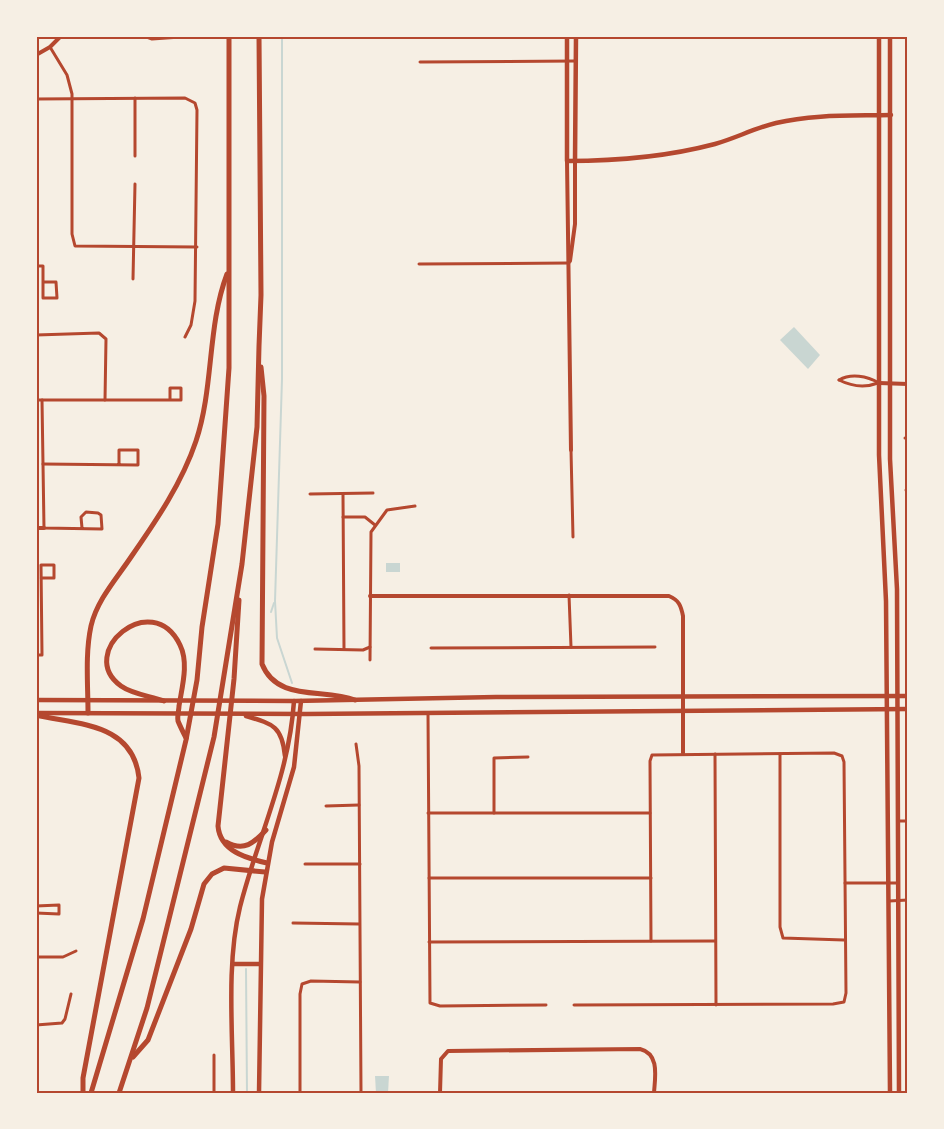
<svg xmlns="http://www.w3.org/2000/svg" width="944" height="1129" font-family="Quicksand,sans-serif">
  <style>
    .water { fill: #c9d6d2 }
    .lines { fill: none; stroke-linecap: round; stroke-linejoin: round }
    .stream { stroke: #c9d6d2; stroke-width: 2 }
    .minor { stroke: #b5482f; stroke-width: 3 }
    .tertiary { stroke: #b5482f; stroke-width: 4 }
    .secondary { stroke: #b5482f; stroke-width: 4.5 }
    .primary { stroke: #b5482f; stroke-width: 4.5 }
    .motorway { stroke: #b5482f; stroke-width: 5 }
    .neatline { fill: none; stroke: #b5482f; stroke-width: 2 }
  </style>
  <rect width="100%" height="100%" fill="#f6efe4"/>
  <!-- water -->
  <g class="water">
    <path d="M 794,327 L 820,355 L 808,369 L 780,340 Z"/>
    <rect x="386" y="563" width="14" height="9"/>
    <path d="M 375,1076 L 389,1076 L 388,1093 L 376,1093 Z"/>
  </g>
  <g class="lines">
    <!-- stream -->
    <g class="stream">
      <path d="M 282,36 L 282,379 L 275,601 L 277,638 L 292,683"/>
      <path d="M 271,612 L 274,603"/>
      <path d="M 246,969 L 247,1093"/>
    </g>
    <!-- minor -->
    <g class="minor">
      <path d="M 144,36 L 152,39 L 195,36"/>
      <path d="M 50,47 L 67,75 L 72,94 L 72,234 L 75,246 L 197,247"/>
      <path d="M 420,62 L 575,61"/>
      <path d="M 36,99 L 185,98 L 195,103 L 197,110 L 195,301 L 191,325 L 185,337"/>
      <path d="M 135,156 L 135,98"/>
      <path d="M 419,264 L 569,263"/>
      <path d="M 36,266 L 43,266 L 43,298 L 57,298 L 56,282 L 43,282"/>
      <path d="M 133,279 L 135,184"/>
      <path d="M 36,335 L 99,333 L 106,339 L 105,400"/>
      <path d="M 839,380 C 851,373 867,376 879,383"/>
      <path d="M 839,380 C 851,386 865,388 878,383"/>
      <path d="M 36,400 L 181,400 L 181,388 L 170,388 L 170,400"/>
      <path d="M 42,400 L 44,528 L 102,529 L 101,515 L 98,513 L 86,512 L 81,517 L 82,528"/>
      <path d="M 905,438 L 908,438"/>
      <path d="M 571,450 L 573,537"/>
      <path d="M 43,464 L 138,465 L 138,450 L 119,450 L 119,464"/>
      <path d="M 906,490 L 908,490"/>
      <path d="M 310,494 L 373,493"/>
      <path d="M 343,494 L 344,649"/>
      <path d="M 343,517 L 365,517 L 375,525"/>
      <path d="M 569,595 L 571,647"/>
      <path d="M 431,648 L 655,647"/>
      <path d="M 315,649 L 363,650 L 370,647"/>
      <path d="M 36,655 L 42,655 L 41,565 L 54,565 L 54,578 L 41,578"/>
      <path d="M 370,660 L 371,532 L 387,510 L 415,506"/>
      <path d="M 428,713 L 430,1003 L 440,1006 L 546,1005"/>
      <path d="M 356,744 L 359,766 L 361,1093"/>
      <path d="M 715,754 L 716,1005"/>
      <path d="M 780,754 L 780,927 L 783,938 L 844,940"/>
      <path d="M 326,806 L 359,805"/>
      <path d="M 428,813 L 650,813"/>
      <path d="M 494,813 L 494,758 L 528,757"/>
      <path d="M 898,821 L 908,821"/>
      <path d="M 305,864 L 360,864"/>
      <path d="M 429,878 L 651,878"/>
      <path d="M 845,883 L 898,883"/>
      <path d="M 889,901 L 908,900"/>
      <path d="M 36,906 L 59,905 L 59,914 L 36,913"/>
      <path d="M 293,923 L 359,924"/>
      <path d="M 429,942 L 715,941"/>
      <path d="M 36,957 L 63,957 L 76,951"/>
      <path d="M 574,1005 L 833,1004 L 844,1002 L 846,993 L 844,762 L 842,756 L 834,753 L 652,755 L 650,761 L 651,941"/>
      <path d="M 36,1025 L 62,1023 L 65,1019 L 71,994"/>
      <path d="M 214,1093 L 214,1055"/>
      <path d="M 300,1093 L 300,994 L 302,984 L 311,981 L 360,982"/>
    </g>
    <!-- tertiary -->
    <g class="tertiary">
      <path d="M 36,55 L 50,47 L 61,36"/>
      <path d="M 567,161 L 571,450"/>
      <path d="M 570,261 L 575,224 L 575,161"/>
      <path d="M 879,383 L 908,384"/>
      <path d="M 36,528 L 44,528"/>
      <path d="M 370,596 L 669,596 C 679,600 681,606 683,616 L 683,753"/>
      <path d="M 440,1093 L 441,1059 L 448,1051 L 640,1049 C 660,1054 655,1077 654,1093"/>
    </g>
    <!-- secondary -->
    <g class="secondary">
      <path d="M 567,36 L 567,161 C 617,161 666,157 715,144 C 736,138 755,128 776,123 C 813,114 853,116 891,115"/>
      <path d="M 879,36 L 879,455 L 886,601 L 890,1093"/>
      <path d="M 890,36 L 890,459 L 897,589 L 899,1093"/>
      <path d="M 575,161 L 576,36"/>
      <path d="M 233,964 L 260,964"/>
      <path d="M 233,1093 C 233,1033 226,964 240,907 C 258,836 289,776 294,701"/>
      <path d="M 259,1093 L 262,899 L 272,842 L 294,767 L 301,701"/>
    </g>
    <!-- primary -->
    <g class="primary">
      <path d="M 36,700 L 294,701 L 496,697 L 908,696"/>
      <path d="M 36,713 L 306,714 L 908,709"/>
      <path d="M 246,716 C 273,724 282,726 285,756"/>
    </g>
    <!-- motorway -->
    <g class="motorway">
      <path d="M 261,367 L 264,396 L 262,664 C 277,702 323,688 355,700"/>
      <path d="M 239,600 L 234,679 L 218,826 C 220,851 246,858 267,863"/>
      <path d="M 164,701 C 150,696 132,694 121,686 C 75,653 152,587 180,645 C 189,663 182,687 179,706 C 179,710 177,716 178,721 C 180,726 183,732 186,738"/>
      <path d="M 88,713 C 88,684 85,654 91,626 C 97,600 117,578 131,557 C 156,521 182,483 196,441 C 214,387 207,327 227,274"/>
      <path d="M 36,715 C 79,725 133,723 139,778 L 83,1078 L 83,1093"/>
      <path d="M 226,842 C 244,852 254,843 266,830"/>
      <path d="M 133,1057 L 148,1040 L 191,929 L 204,884 L 212,874 L 224,868 L 265,872"/>
      <path d="M 91,1093 L 143,919 L 186,740 L 197,680 L 202,627 L 218,524 L 229,368 L 229,36"/>
      <path d="M 119,1093 L 147,1008 L 214,737 L 242,564 L 257,427 L 259,346 L 261,295 L 259,36"/>
    </g>
  </g>
  <!-- border -->
  <rect width="944" height="1129" fill="none" stroke="#f6efe4" stroke-width="75"/>
  <rect x="38" y="38" width="868" height="1054" class="neatline"/>
</svg>
